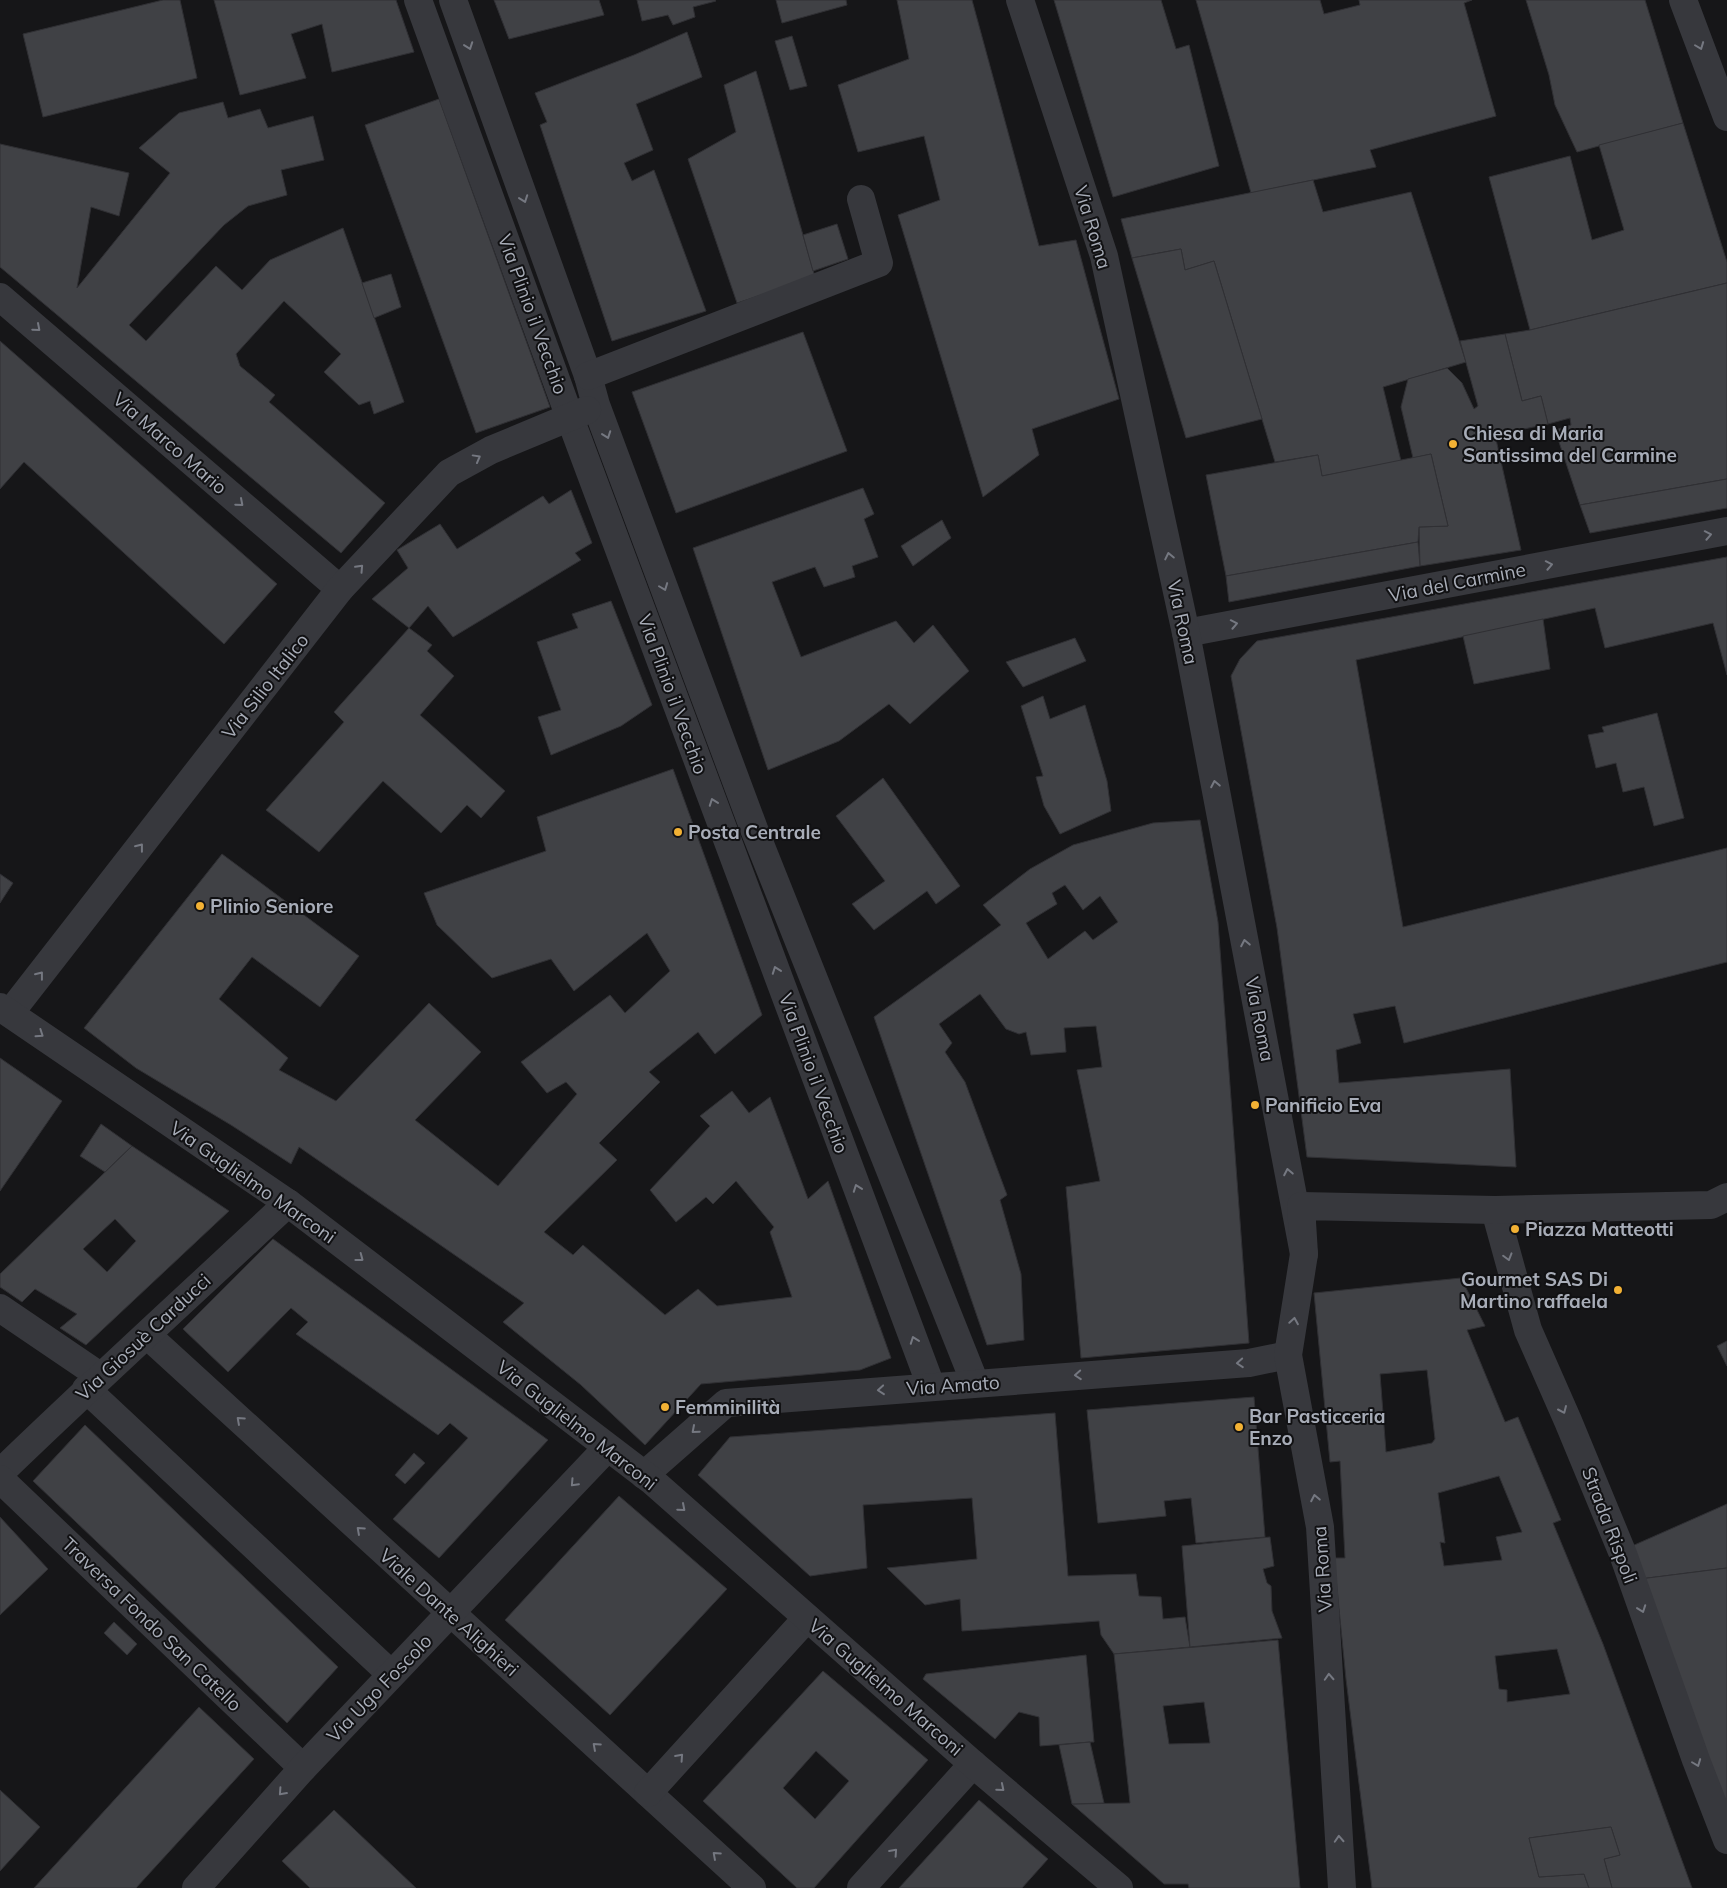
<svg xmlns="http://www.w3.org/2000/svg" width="1727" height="1888" font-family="Mulish,sans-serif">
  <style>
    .building { fill: #404145; stroke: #303034; fill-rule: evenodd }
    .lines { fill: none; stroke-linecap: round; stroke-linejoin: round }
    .minor { stroke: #37383d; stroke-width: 28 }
    .tertiary { stroke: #37383d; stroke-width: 28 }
    .oneway { stroke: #757881 }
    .poi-dot { fill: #f2b134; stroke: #111113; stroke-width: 2 }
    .labels { text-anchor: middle; stroke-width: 4; stroke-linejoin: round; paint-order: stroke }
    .street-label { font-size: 19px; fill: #a8adb8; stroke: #111113 }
    .poi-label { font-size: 19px; font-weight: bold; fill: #a8adb8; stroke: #111113; text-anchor: start }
  </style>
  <rect width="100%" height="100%" fill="#161618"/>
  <!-- building -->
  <g class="building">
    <path d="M 163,0 L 180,0 L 197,78 L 43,117 L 23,34 Z"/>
    <path d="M 214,0 L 396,0 L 414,52 L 332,72 L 322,24 L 291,34 L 306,78 L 240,95 Z"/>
    <path d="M 494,0 L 599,0 L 604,15 L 509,39 Z"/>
    <path d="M 637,0 L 715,0 L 716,1 L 693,7 L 695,17 L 673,25 L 668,15 L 642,21 Z"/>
    <path d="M 776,0 L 846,0 L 847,5 L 782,23 Z"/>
    <path d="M 897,0 L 972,0 L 1039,246 L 1076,240 L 1119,399 L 1032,429 L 1039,455 L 983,497 L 898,215 L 940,200 L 924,136 L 858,152 L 838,85 L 909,59 Z"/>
    <path d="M 1054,0 L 1161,0 L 1176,49 L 1189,45 L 1219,166 L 1113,197 Z"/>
    <path d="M 1196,0 L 1320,0 L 1324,14 L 1360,5 L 1359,0 L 1472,0 L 1464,3 L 1496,116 L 1370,150 L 1376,167 L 1251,193 Z"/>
    <path d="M 1526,0 L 1645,0 L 1683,123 L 1577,152 L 1555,105 L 1549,75 Z"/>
    <path d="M 687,32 L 702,77 L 636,104 L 653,150 L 624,163 L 632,181 L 654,170 L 706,311 L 612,341 L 540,125 L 547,122 L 535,93 L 634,55 Z"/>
    <path d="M 792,36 L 807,86 L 790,90 L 775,41 Z"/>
    <path d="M 756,71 L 815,277 L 737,303 L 688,159 L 736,132 L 724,85 Z"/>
    <path d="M 439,99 L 550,407 L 476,433 L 365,125 Z"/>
    <path d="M 223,102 L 228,118 L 260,109 L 268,128 L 313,116 L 324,160 L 281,170 L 287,195 L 248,206 L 224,225 L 129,325 L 146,341 L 216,266 L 242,290 L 270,260 L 343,228 L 404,402 L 374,414 L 370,401 L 359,405 L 324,372 L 341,354 L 284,301 L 236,354 L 240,366 L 275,395 L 269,402 L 385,503 L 341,553 L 0,267 L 0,144 L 129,173 L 119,216 L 91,207 L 77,288 L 170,173 L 139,148 L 179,113 Z"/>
    <path d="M 1683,123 L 1727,262 L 1727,283 L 1530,330 L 1489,177 L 1570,156 L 1592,240 L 1624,230 L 1599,145 Z"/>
    <path d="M 1313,180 L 1323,212 L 1411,192 L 1466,362 L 1383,387 L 1401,461 L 1322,476 L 1318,455 L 1275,462 L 1214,261 L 1185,270 L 1181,249 L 1132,258 L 1121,219 Z"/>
    <path d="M 837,224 L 848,259 L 813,271 L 803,235 Z"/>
    <path d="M 1181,249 L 1185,270 L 1214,261 L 1262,419 L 1186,438 L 1132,258 Z"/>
    <path d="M 391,274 L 401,307 L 374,318 L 362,283 Z"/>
    <path d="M 1727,283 L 1727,479 L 1580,505 L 1555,430 L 1571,425 L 1570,418 L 1548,424 L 1541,396 L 1522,401 L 1505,334 L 1530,330 Z"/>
    <path d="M 803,332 L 847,451 L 676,513 L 632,392 Z"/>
    <path d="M 1505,334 L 1522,401 L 1541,396 L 1548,424 L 1495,435 L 1521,550 L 1420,566 L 1419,527 L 1448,526 L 1431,454 L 1413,458 L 1401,407 L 1408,379 L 1447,368 L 1462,383 L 1474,409 L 1478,406 L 1460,341 Z"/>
    <path d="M 0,341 L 277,584 L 224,644 L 24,462 L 0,489 Z"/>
    <path d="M 1431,454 L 1448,526 L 1419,527 L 1418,542 L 1226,576 L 1206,475 L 1318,455 L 1322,476 Z"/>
    <path d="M 1727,479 L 1727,508 L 1590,533 L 1580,505 Z"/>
    <path d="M 863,488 L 874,514 L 864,519 L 878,557 L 852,566 L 855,577 L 824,587 L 815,567 L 772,582 L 801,657 L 896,621 L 914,643 L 933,625 L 969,671 L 910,724 L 889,704 L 839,741 L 768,770 L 693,548 Z"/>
    <path d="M 571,490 L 592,543 L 575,553 L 581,560 L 453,637 L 428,606 L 409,628 L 372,599 L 408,568 L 397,550 L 440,524 L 457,549 L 543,496 L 549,504 Z"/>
    <path d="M 942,520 L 951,538 L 913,566 L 901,546 Z"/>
    <path d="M 1418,542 L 1420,566 L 1229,602 L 1226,576 Z"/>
    <path d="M 1727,557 L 1727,675 L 1713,623 L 1605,648 L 1595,608 L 1356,660 L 1403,927 L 1727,848 L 1727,962 L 1404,1043 L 1395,1006 L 1353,1014 L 1361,1043 L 1336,1050 L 1339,1083 L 1510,1069 L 1516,1167 L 1307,1157 L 1277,928 L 1231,676 L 1240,659 L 1257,641 Z"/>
    <path d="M 611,601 L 652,705 L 621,726 L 551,755 L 538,717 L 561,710 L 537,642 L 578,628 L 572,614 Z"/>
    <path d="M 1543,619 L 1550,669 L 1474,684 L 1463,636 Z"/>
    <path d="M 409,628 L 432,645 L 427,651 L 454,676 L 420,715 L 505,791 L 481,818 L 467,805 L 441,833 L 383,781 L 319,852 L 266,810 L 344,722 L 334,712 Z"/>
    <path d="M 1075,638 L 1086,661 L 1023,687 L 1006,662 Z"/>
    <path d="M 1043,696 L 1050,719 L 1085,705 L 1107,781 L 1111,811 L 1060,834 L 1044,806 L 1036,777 L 1043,776 L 1021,706 Z"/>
    <path d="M 1657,713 L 1684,818 L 1654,826 L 1644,787 L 1623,792 L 1616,763 L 1596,768 L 1588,735 L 1604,732 L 1602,727 Z"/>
    <path d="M 673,769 L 762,1015 L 715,1054 L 698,1032 L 649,1072 L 660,1082 L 599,1143 L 617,1160 L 544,1232 L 573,1255 L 583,1245 L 665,1315 L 698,1289 L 717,1306 L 792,1297 L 770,1232 L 774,1227 L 736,1181 L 713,1204 L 706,1197 L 676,1222 L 650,1190 L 710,1126 L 700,1116 L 732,1091 L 749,1113 L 770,1097 L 808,1199 L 828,1181 L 891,1358 L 860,1370 L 701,1384 L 645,1445 L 581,1385 L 503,1322 L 524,1303 L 299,1147 L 291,1164 L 231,1125 L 136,1068 L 84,1028 L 222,854 L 359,956 L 320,1007 L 252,957 L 219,999 L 288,1058 L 279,1070 L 336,1101 L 429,1003 L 481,1052 L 415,1120 L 498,1186 L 577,1094 L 566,1082 L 547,1093 L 521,1062 L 610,995 L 625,1013 L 670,971 L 647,933 L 574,991 L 551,959 L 492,978 L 437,925 L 424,893 L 546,851 L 537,817 Z"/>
    <path d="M 883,778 L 960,886 L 936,904 L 927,891 L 874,930 L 852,904 L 885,881 L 836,816 Z"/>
    <path d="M 1200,820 L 1218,922 L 1249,1343 L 1081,1358 L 1066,1187 L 1100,1181 L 1077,1070 L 1102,1067 L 1096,1026 L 1064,1028 L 1066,1052 L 1031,1055 L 1026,1032 L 1019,1034 L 1006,1029 L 980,994 L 939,1024 L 952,1043 L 945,1052 L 965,1082 L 1007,1195 L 1000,1200 L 1021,1274 L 1024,1340 L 987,1345 L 874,1017 L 1001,925 L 983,905 L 1030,869 L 1073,845 L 1153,823 ZM 1065,885 L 1083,910 L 1100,896 L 1118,922 L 1093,940 L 1085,931 L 1048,959 L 1026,923 L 1057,904 L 1052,893 Z"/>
    <path d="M 0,874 L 13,883 L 0,903 Z"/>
    <path d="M 0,1058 L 62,1101 L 0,1191 Z"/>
    <path d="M 101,1124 L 132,1146 L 105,1172 L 80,1156 Z"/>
    <path d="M 132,1146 L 229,1211 L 86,1345 L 60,1328 L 77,1314 L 35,1289 L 22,1302 L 0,1287 L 0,1274 ZM 115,1219 L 136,1241 L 107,1272 L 83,1249 Z"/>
    <path d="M 273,1239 L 548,1440 L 439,1558 L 393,1519 L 468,1438 L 450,1423 L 438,1435 L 296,1334 L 308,1322 L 291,1308 L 228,1372 L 183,1329 Z"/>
    <path d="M 1461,1278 L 1485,1326 L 1467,1330 L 1505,1422 L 1518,1417 L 1561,1520 L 1553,1523 L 1603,1644 L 1692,1888 L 1612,1888 L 1604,1859 L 1620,1855 L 1611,1827 L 1529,1838 L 1539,1877 L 1584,1874 L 1589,1888 L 1372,1888 L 1346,1679 L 1334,1558 L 1345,1558 L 1340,1461 L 1330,1462 L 1314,1293 ZM 1427,1370 L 1435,1439 L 1432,1443 L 1386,1452 L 1380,1374 ZM 1499,1476 L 1522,1532 L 1496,1537 L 1502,1560 L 1444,1566 L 1440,1542 L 1445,1543 L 1438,1493 ZM 1557,1649 L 1570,1694 L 1507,1702 L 1507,1690 L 1499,1689 L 1495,1656 Z"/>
    <path d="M 1727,1341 L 1727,1366 L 1717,1346 Z"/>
    <path d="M 1254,1397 L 1265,1537 L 1196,1543 L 1191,1498 L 1164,1501 L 1166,1516 L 1098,1523 L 1087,1410 Z"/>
    <path d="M 1055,1413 L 1068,1576 L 1136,1574 L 1139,1596 L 1161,1597 L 1163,1619 L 1185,1617 L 1190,1647 L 1114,1654 L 1101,1635 L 1099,1621 L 962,1631 L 960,1599 L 925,1605 L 887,1568 L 977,1559 L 972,1498 L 863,1505 L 867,1568 L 810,1576 L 698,1475 L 730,1437 Z"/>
    <path d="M 85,1425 L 338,1667 L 287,1723 L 33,1481 Z"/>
    <path d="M 414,1453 L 425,1463 L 405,1484 L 395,1475 Z"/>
    <path d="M 619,1496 L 727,1589 L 610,1715 L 505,1620 Z"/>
    <path d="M 1727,1504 L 1727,1568 L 1624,1581 L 1614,1554 Z"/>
    <path d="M 0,1517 L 48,1569 L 0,1615 Z"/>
    <path d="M 1270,1537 L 1274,1566 L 1263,1569 L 1267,1583 L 1271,1586 L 1272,1611 L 1282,1638 L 1190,1647 L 1182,1546 Z"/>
    <path d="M 1727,1568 L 1727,1844 L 1624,1581 Z"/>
    <path d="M 114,1622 L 137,1644 L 127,1655 L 104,1633 Z"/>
    <path d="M 1278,1640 L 1300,1888 L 1189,1888 L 1188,1884 L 1164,1884 L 1072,1804 L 1130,1803 L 1114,1654 ZM 1204,1702 L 1210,1743 L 1169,1744 L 1163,1706 Z"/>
    <path d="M 1086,1655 L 1094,1742 L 1090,1742 L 1040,1746 L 1039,1717 L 1019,1712 L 995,1739 L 923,1679 L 926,1674 Z"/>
    <path d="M 823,1671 L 928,1760 L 814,1888 L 797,1888 L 703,1801 ZM 816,1751 L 849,1781 L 815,1819 L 783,1788 Z"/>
    <path d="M 199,1707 L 254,1759 L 136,1888 L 34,1888 Z"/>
    <path d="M 1090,1742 L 1104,1803 L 1072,1804 L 1059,1745 Z"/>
    <path d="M 0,1790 L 40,1827 L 0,1871 Z"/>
    <path d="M 979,1800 L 1048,1859 L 1022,1888 L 899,1888 Z"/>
    <path d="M 334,1810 L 416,1888 L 310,1888 L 282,1861 Z"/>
    <path d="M 1611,1827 L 1620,1855 L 1604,1859 L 1612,1888 L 1589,1888 L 1584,1874 L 1539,1877 L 1529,1838 Z"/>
  </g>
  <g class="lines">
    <!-- minor -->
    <g class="minor">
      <path d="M 418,0 L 570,418 L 931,1386"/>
      <path d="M 453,0 L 588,376 L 596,405 L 754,829 L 975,1383"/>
      <path d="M 0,297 L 340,589"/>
      <path d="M 588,376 L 879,263 L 861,199"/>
      <path d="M 1186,633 L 1727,531"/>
      <path d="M 10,1013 L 340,589 L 449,473 L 491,450 L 587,410"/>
      <path d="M 1495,1210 L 1528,1330 L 1568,1421 L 1623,1554 L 1696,1760 L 1727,1840"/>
      <path d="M 0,1308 L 100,1376"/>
      <path d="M 147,1335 L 752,1888"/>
      <path d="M 86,1389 L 391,1674"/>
      <path d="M 0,1473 C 95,1381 192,1293 288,1203"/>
      <path d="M 644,1475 L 726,1403 L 1249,1363 L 1288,1355"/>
      <path d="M 0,1479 L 303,1768"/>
      <path d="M 648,1793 L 807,1618"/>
      <path d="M 196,1888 L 303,1768 L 607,1448"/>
      <path d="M 861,1888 L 973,1764"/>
    </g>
    <!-- tertiary -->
    <g class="tertiary">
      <path d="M 1020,0 L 1104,256 L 1186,633 L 1304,1254"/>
      <path d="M 1683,0 L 1727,117"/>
      <path d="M 0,1007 L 288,1203 L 651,1480 L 973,1764 L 1119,1888"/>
      <path d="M 1342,1888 L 1320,1527 L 1288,1355 L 1304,1254 L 1301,1206 L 1495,1210 L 1711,1205 L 1727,1197"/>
    </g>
  </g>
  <!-- one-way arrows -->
  <defs><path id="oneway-chevron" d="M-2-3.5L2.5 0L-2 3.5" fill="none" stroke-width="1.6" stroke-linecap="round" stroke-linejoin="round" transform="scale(1.25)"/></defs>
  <g class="oneway">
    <use href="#oneway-chevron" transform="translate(469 46) rotate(70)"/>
    <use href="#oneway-chevron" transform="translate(1700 46) rotate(69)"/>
    <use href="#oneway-chevron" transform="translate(524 199) rotate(70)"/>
    <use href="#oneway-chevron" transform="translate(37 328) rotate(41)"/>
    <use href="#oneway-chevron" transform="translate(607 435) rotate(70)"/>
    <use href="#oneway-chevron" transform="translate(477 458) rotate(-29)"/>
    <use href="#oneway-chevron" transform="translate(240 503) rotate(41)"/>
    <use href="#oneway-chevron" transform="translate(1708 535) rotate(-11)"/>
    <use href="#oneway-chevron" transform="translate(1169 556) rotate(-102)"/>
    <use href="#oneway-chevron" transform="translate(1549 565) rotate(-11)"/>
    <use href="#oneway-chevron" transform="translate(360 568) rotate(-47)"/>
    <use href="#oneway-chevron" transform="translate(664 587) rotate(69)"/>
    <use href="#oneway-chevron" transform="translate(1234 624) rotate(-11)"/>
    <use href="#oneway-chevron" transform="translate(1215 784) rotate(-101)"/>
    <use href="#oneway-chevron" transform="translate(713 802) rotate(-110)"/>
    <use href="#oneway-chevron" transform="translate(140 847) rotate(-52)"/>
    <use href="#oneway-chevron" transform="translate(1245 943) rotate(-101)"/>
    <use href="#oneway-chevron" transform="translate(776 970) rotate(-110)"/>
    <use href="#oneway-chevron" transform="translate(40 975) rotate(-52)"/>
    <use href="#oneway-chevron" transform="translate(40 1034) rotate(34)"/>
    <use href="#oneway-chevron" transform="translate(1288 1172) rotate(-101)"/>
    <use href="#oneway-chevron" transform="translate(857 1188) rotate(-110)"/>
    <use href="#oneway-chevron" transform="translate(1508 1257) rotate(74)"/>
    <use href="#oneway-chevron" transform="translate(360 1258) rotate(37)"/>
    <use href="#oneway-chevron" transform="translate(1294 1321) rotate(-81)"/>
    <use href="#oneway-chevron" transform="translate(914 1340) rotate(-110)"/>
    <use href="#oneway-chevron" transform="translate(1240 1363) rotate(176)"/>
    <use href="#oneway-chevron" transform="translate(1078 1375) rotate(176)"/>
    <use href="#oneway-chevron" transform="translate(881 1390) rotate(175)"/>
    <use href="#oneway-chevron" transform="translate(1563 1410) rotate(66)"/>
    <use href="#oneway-chevron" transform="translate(240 1420) rotate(-138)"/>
    <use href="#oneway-chevron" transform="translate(695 1430) rotate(139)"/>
    <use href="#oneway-chevron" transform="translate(574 1483) rotate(133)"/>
    <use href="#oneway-chevron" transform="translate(1315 1498) rotate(-101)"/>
    <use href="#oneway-chevron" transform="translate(682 1508) rotate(41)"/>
    <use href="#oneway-chevron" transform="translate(360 1530) rotate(-138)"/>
    <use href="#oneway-chevron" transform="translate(1642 1609) rotate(70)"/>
    <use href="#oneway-chevron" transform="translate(1329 1677) rotate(-93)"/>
    <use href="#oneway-chevron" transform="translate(596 1746) rotate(-138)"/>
    <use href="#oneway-chevron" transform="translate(680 1757) rotate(-48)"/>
    <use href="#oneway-chevron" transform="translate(1697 1763) rotate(69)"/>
    <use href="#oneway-chevron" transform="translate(1001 1788) rotate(40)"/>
    <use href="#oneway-chevron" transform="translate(282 1792) rotate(132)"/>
    <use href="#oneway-chevron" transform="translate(1339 1839) rotate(-93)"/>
    <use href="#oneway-chevron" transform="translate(894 1852) rotate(-48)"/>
    <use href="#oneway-chevron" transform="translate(716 1855) rotate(-138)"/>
  </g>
  <!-- markers -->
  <g class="poi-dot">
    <circle cx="1453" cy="444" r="5"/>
    <circle cx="678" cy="832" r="5"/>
    <circle cx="200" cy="906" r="5"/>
    <circle cx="1255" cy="1105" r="5"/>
    <circle cx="1515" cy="1229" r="5"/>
    <circle cx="1618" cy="1290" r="5"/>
    <circle cx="665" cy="1407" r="5"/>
    <circle cx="1239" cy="1427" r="5"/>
  </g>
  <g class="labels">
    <!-- street labels -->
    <g class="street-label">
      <text transform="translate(1093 227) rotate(73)" y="7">Via Roma</text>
      <text transform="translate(533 314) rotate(70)" y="7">Via Plinio il Vecchio</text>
      <text transform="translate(170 443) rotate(41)" y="7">Via Marco Mario</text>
      <text transform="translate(1457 582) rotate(-11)" y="7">Via del Carmine</text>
      <text transform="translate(1183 622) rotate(78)" y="7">Via Roma</text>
      <text transform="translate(265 686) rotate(-52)" y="7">Via Silio Italico</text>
      <text transform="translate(673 694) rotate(70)" y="7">Via Plinio il Vecchio</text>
      <text transform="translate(1260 1019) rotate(79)" y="7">Via Roma</text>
      <text transform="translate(814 1073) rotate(70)" y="7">Via Plinio il Vecchio</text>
      <text transform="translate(253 1182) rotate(35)" y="7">Via Guglielmo Marconi</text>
      <text transform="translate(143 1337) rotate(-43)" y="7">Via Giosuè Carducci</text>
      <text transform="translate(953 1385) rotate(-4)" y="7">Via Amato</text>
      <text transform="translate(577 1425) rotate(38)" y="7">Via Guglielmo Marconi</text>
      <text transform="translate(1610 1525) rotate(69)" y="7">Strada Rispoli</text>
      <text transform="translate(1322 1569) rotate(-94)" y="7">Via Roma</text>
      <text transform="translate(449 1612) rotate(42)" y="7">Viale Dante Alighieri</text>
      <text transform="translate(152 1624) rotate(44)" y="7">Traversa Fondo San Catello</text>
      <text transform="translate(886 1687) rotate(41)" y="7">Via Guglielmo Marconi</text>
      <text transform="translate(379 1688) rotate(-46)" y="7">Via Ugo Foscolo</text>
    </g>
    <!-- poi labels -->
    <g class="poi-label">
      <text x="1463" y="440">Chiesa di Maria<tspan x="1463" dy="22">Santissima del Carmine</tspan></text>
      <text x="688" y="839">Posta Centrale</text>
      <text x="210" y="913">Plinio Seniore</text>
      <text x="1265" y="1112">Panificio Eva</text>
      <text x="1525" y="1236">Piazza Matteotti</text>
      <text x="1608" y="1286" text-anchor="end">Gourmet SAS Di<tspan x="1608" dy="22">Martino raffaela</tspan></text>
      <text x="675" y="1414">Femminilità</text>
      <text x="1249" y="1423">Bar Pasticceria<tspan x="1249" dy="22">Enzo</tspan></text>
    </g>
  </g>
</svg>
